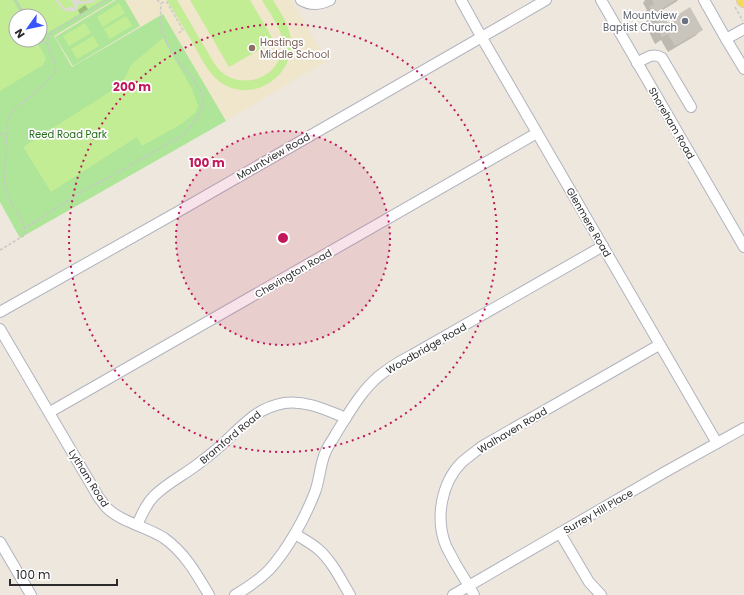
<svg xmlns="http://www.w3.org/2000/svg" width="744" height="595" font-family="Poppins,sans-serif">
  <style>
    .education { fill: #efe6cc }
    .green { fill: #aee598; fill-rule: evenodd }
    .pitch { fill: #c2ed94 }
    .plaza { fill: #dddad4 }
    .shadow { fill: #0003 }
    .building { fill: #c9c5bc }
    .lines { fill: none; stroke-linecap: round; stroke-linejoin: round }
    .minor-casing { stroke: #b1b3bf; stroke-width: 12 }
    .major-casing { stroke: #c8c8c8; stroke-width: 14 }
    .path { stroke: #c8c8c8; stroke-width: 1.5; stroke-dasharray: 3 2; stroke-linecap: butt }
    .minor { stroke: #fff; stroke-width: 10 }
    .major { stroke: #f4d95c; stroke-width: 13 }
    .ring { fill: none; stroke: #c2185b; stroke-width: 2; stroke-dasharray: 2 4 }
    .worship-dot { fill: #6b7280; stroke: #fff; stroke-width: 1.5 }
    .education-dot { fill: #8d6e63; stroke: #fff; stroke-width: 1.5 }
    .labels { text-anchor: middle; stroke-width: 3.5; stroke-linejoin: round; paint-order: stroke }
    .worship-label { font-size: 10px; fill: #5b616d; stroke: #fff; text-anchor: end }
    .education-label { font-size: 10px; fill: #785e54; stroke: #fff; text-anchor: start }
    .street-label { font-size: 10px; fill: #2b2b2b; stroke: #fff }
    .park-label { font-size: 10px; fill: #256b19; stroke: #fff }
    .centre { fill: #c2185b; stroke: #fff; stroke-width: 2 }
    .ring-label { font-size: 12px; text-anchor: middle; font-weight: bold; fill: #c2185b; stroke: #fff; stroke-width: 3.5; stroke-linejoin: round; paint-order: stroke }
  </style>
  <rect width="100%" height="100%" fill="#ede7dd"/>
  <!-- education -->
  <path class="education" d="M 114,0 L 291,0 L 327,61 L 226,121 L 163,14 L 72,67 L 54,36 Z"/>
  <!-- green -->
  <g class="green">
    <path d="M 0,0 L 114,0 L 54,36 L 72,67 L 163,14 L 226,121 L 20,238 L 0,202 ZM 16,16 L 40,16 L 40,40 L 16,40 Z"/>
    <path d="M 116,0 L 125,0 L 140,26 L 73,66 L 55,37 Z"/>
  </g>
  <!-- pitch -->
  <g class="pitch">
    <path d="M 0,0 L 13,0 L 22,16 L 16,16 L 16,40 L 36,40 L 46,58 L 43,65 L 0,91 Z"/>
    <path d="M 17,0 L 103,0 L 40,37 L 40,16 L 27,16 Z"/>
    <path d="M 167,0 L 177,0 L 214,63 C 235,97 288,78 282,38 C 279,25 269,12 262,0 L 273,0 C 281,13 290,26 291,42 C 293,78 251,104 220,82 C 208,73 201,58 194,45 C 185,30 176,15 167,0 Z"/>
    <path d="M 190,0 L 250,0 L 274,41 L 229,67 Z"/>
    <path d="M 119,3 L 125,13 L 103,27 L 97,17 Z"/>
    <path d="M 126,16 L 132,26 L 110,39 L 104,29 Z"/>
    <path d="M 85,23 L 91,33 L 69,46 L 63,36 Z"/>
    <path d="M 93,36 L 99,46 L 77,59 L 71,49 Z"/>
    <path d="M 163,38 L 192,89 L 198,106 L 196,112 L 183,123 L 142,146 L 137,137 L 51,192 L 23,147 L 122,84 L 131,65 Z"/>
  </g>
  <!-- plaza -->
  <path class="plaza" d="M 55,0 L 58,0 L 64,8 L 67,8 L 71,6 L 72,8 L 75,7 L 71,0 L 79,0 L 81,1 L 97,0 L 91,3 L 79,4 L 78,5 L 78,9 L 73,12 L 63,10 Z"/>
  <!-- shadow -->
  <g class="shadow">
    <path d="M 645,0 L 678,0 L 676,2 L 661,11 L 668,24 L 673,21 L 680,15 L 702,29 L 695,36 L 668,52 L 661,40 L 655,44 L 649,32 L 651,30 L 642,14 L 647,10 L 643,3 Z"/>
    <path d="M 85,5 L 88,9 L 80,14 L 78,10 Z"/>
  </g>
  <!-- building -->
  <path class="building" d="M 652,0 L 676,0 L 661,9 L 668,23 L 680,16 L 679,14 L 690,7 L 703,30 L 675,46 L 668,34 L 662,37 L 655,25 L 658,23 L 649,7 L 654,4 Z"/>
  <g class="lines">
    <!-- minor casing -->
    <g class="minor-casing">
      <g id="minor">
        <path d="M 301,0 C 311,6 320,5 330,0"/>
        <path d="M 461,0 L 482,38 L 717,443"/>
        <path d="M 601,0 L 744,247"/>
        <path d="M 704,0 L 726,39 L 744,29"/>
        <path d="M 726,39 L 744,69"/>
        <path d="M 637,63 C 646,58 653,52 662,58 L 691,107"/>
        <path d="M 0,312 L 181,210 L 546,0"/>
        <path d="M 0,329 L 99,498 C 102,501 104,505 107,508 C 121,522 147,527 164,538 C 185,553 196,573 209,595"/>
        <path d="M 50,412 L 537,133"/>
        <path d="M 137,525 C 142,514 146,504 154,496 C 167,483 184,475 198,464 C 210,455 221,446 231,436 C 248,420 259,408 284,403 C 306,400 326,410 346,418"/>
        <path d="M 560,533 L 589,582 L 601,595"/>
        <path d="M 295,534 C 303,539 311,543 318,549 C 332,561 341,580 350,595"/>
        <path d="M 0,542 L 31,595"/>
        <path d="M 235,595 C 247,588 259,580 269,570 C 288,549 305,518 315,492 C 320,479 320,463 326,451 C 329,444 334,438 337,432 C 349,413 361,391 379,376 C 389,368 400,361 412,355 L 603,246"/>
        <path d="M 453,595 L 665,472 L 744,428"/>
        <path d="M 474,595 C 468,584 461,573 455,563 C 452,557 449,552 446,546 C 435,519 441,483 462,462 C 468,457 475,452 481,447 L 659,345"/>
      </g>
    </g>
    <!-- major casing -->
    <g class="major-casing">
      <path id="major" d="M 743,0 L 744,1"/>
    </g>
    <!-- path -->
    <g class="path">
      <path d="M 15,0 L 25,16"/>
      <path d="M 157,0 C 160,3 163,3 167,2 L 183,30 L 177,34"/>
      <path d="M 735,7 L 743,21"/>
      <path d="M 40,40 L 47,43"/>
      <path d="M 0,134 L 6,135"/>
      <path d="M 24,229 L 84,190 L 106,179 L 185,134 L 199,115 L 202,109 L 203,101 L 202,93 L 190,75 L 179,64 L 170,50 L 160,27 L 161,3"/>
      <path d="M 0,250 L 25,235 L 24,225 L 7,194 L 4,184 L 7,125 L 9,118 L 12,112 C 21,104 52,79 55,70 C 59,57 39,46 52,32 L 106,0"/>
    </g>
    <!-- minor -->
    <use href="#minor" class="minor"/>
    <!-- major -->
    <use href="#major" class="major"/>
  </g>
  <!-- distance rings -->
  <circle cx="283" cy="238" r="107" fill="#c2185b" fill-opacity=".12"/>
  <g class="ring">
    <circle cx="283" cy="238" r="107"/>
    <circle cx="283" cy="238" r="214"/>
  </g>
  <!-- markers -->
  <circle class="worship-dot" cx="685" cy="21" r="4"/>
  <circle class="education-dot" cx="252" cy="48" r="4"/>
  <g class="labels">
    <!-- worship labels -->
    <g class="worship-label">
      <text x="677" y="19">Mountview<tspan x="677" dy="12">Baptist Church</tspan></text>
    </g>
    <!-- education labels -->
    <g class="education-label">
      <text x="260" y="46">Hastings<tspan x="260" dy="12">Middle School</tspan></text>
    </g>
    <!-- street labels -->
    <g class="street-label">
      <text transform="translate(672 123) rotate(60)" y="4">Shoreham Road</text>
      <text transform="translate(273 156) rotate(-30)" y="4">Mountview Road</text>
      <text transform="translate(589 222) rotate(60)" y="4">Glenmere Road</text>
      <text transform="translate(293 273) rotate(-30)" y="4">Chevington Road</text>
      <text transform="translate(426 348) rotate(-30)" y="4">Woodbridge Road</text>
      <text transform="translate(512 430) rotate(-31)" y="4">Walhaven Road</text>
      <text transform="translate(230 437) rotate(-40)" y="4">Bramford Road</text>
      <text transform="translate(89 478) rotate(58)" y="4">Lytham Road</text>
      <text transform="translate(598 511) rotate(-30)" y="4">Surrey Hill Place</text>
    </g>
    <!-- park labels -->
    <g class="park-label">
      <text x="68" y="138">Reed Road Park</text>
    </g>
  </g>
  <circle cx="283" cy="238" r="6" class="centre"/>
  <g class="ring-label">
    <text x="132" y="91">200 m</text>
    <text x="207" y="167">100 m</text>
  </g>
  <!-- north arrow -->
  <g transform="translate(28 28) rotate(237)"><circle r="19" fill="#ffffff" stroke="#aaaaaa"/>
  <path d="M0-3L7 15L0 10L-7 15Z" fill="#3953fe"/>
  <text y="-6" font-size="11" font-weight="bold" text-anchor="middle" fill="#2b2b2b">N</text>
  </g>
  <!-- scale -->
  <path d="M10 579v6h107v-6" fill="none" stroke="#2b2b2b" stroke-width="2"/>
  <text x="16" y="579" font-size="12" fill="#2b2b2b" stroke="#ffffff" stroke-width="3" paint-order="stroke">100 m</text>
</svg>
